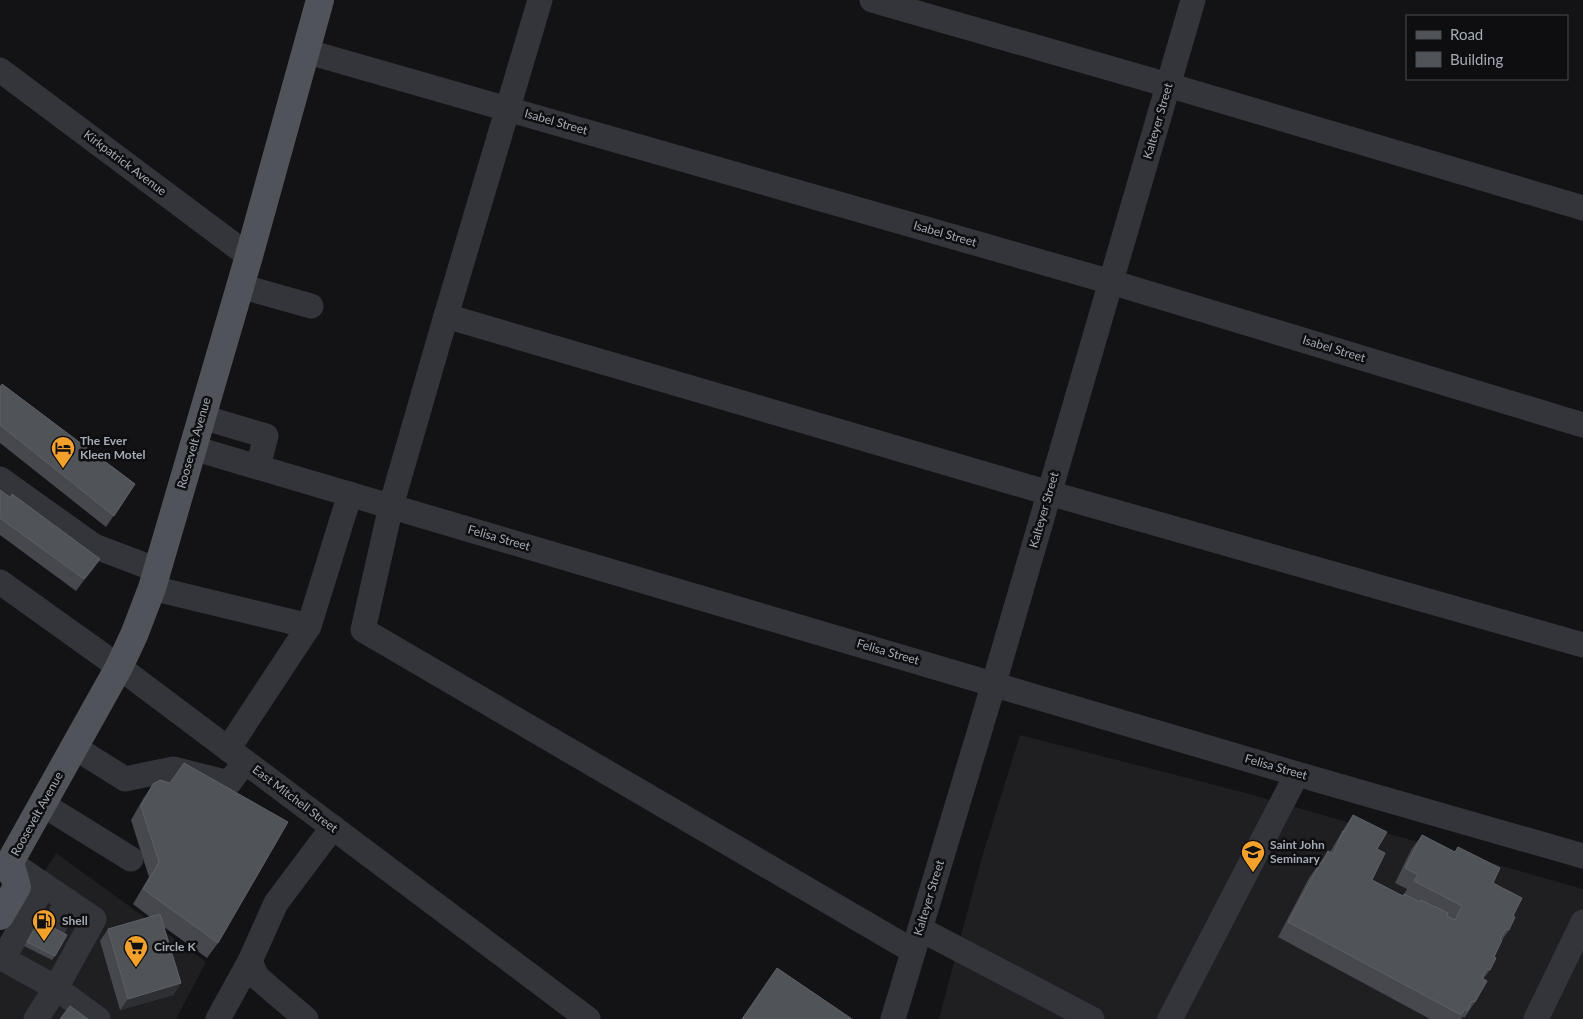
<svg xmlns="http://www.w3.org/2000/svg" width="1583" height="1019" font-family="Lato,sans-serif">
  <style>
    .built { fill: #1f1f22 }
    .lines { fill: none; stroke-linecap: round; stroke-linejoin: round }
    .minor { stroke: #34353a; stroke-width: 25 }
    .major { stroke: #505359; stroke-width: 28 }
    .wall { fill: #46484d }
    .shaded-wall { fill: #2d2f32 }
    .building { fill: #505358; stroke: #5d6167 }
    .labels { text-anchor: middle; stroke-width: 5; stroke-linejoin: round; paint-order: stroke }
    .street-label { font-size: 12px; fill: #a4abb5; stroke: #0e0e10 }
    .poi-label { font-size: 12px; font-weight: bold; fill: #a4abb5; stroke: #0e0e10; text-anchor: start }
  </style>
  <rect width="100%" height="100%" fill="#131315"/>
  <!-- built -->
  <g class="built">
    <path d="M 1020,735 L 1242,792 L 1583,889 L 1583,1019 L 939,1019 L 982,857 Z"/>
    <path d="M 56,853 L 206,962 L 176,1019 L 0,1019 L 0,944 Z"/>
  </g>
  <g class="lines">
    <!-- minor -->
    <g class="minor">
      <path d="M 540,0 L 446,316 L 391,506 L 363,630 L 913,951"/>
      <path d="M 872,0 L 1168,85 L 1583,208"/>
      <path d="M 305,51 L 1111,282 L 1583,425"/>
      <path d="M 0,70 L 249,256"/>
      <path d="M 240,286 L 311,306"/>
      <path d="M 446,316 L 1049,493 L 1583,645"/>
      <path d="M 202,417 L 266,436 L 258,467"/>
      <path d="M 193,448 L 1297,774 L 1583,856"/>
      <path d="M 0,479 L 94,546 L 157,570"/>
      <path d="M 0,582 L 119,667 L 588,1019"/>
      <path d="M 152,588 L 309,626"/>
      <path d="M 74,747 L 125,779 L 173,769 L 229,783 L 245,762"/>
      <path d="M 228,749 L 309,626 L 350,494"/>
      <path d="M 42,804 L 131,859"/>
      <path d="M 10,862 L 94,919 L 56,988 L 98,1019"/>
      <path d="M 920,929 L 1092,1019"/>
      <path d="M 51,932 L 68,901"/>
      <path d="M 0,957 L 56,988 L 36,1019"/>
      <path d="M 3,959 L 44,885"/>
      <path d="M 250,961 L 257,977 L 306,1019"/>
      <path d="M 218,1019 L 250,961 L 276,903 L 333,827"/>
      <path d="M 893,1019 L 994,683 L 1193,0"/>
      <path d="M 1170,1019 L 1297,774"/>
      <path d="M 1536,1019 L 1583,922"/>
    </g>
    <!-- major -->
    <g class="major">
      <path d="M 0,868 L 10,862 L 119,667 L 134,635 L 152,588 L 249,256 L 320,0"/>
      <path d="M 0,916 L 17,887 L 10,862"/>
    </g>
  </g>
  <!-- wall -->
  <g class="wall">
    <path d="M 0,387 L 135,484 L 106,527 L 0,443 Z"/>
    <path d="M 0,490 L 10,497 L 12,494 L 100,559 L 76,591 L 0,535 Z"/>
    <path d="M 153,784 L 218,943 L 207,958 L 164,927 L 181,983 L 173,995 L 120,1010 L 100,941 L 108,929 L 150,917 L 133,904 L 149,877 L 131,820 L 143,799 Z"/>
    <path d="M 1353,815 L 1377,849 L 1372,880 L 1403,896 L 1407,889 L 1395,883 L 1411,850 L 1422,835 L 1455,852 L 1458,847 L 1493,883 L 1513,916 L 1509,930 L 1502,940 L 1494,957 L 1490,970 L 1483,979 L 1475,1002 L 1465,1017 L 1463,1017 L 1461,1019 L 1430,1019 L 1278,937 L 1309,878 L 1328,851 L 1330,852 L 1343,830 Z"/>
    <path d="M 39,920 L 55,956 L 52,960 L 24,946 Z"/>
  </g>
  <!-- shaded-wall -->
  <g class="shaded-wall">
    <path d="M 100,559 L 92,571 L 76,591 L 84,579 Z"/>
    <path d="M 181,983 L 173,995 L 120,1010 L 128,999 Z"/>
  </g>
  <!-- building -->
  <g class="building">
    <path d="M 2,384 L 135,484 L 114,516 L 0,425 L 0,387 Z"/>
    <path d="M 0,490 L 11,498 L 12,494 L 100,559 L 84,579 L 0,518 Z"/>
    <path d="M 184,763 L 288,822 L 218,943 L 143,889 L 159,862 L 141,806 L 153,784 L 160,780 L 170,783 Z"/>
    <path d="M 1353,815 L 1387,832 L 1377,849 L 1385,853 L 1372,880 L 1403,896 L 1404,894 L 1420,902 L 1421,900 L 1448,913 L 1447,916 L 1455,920 L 1462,906 L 1414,881 L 1418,875 L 1405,868 L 1422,835 L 1455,852 L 1458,847 L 1500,868 L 1493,883 L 1522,898 L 1513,916 L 1515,917 L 1509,930 L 1506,929 L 1500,939 L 1502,940 L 1494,957 L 1496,958 L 1490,970 L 1487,969 L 1482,978 L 1487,981 L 1475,1002 L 1472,1001 L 1467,1011 L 1465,1009 L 1461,1015 L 1288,922 L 1320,863 L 1322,863 L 1328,851 L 1333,854 L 1343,831 L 1344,832 Z"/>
    <path d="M 160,914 L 181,983 L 128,999 L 108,929 Z"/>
    <path d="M 39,920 L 67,935 L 55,956 L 27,942 Z"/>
    <path d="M 777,968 L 852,1019 L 742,1019 Z"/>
    <path d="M 70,1006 L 88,1019 L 60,1019 Z"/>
  </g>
  <!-- icons -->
  <defs>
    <g id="hotel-pin" transform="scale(1.25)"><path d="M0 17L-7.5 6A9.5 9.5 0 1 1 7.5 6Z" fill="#f4a12c" stroke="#0e0e10"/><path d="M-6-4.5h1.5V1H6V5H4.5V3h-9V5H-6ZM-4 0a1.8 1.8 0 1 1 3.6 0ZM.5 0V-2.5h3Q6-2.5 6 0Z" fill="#111"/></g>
    <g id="school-pin" transform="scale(1.25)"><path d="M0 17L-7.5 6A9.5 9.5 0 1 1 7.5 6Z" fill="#f4a12c" stroke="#0e0e10"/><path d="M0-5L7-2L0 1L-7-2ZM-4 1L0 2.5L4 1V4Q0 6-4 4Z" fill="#111"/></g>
    <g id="fuel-pin" transform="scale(1.25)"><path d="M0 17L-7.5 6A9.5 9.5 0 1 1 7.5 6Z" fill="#f4a12c" stroke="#0e0e10"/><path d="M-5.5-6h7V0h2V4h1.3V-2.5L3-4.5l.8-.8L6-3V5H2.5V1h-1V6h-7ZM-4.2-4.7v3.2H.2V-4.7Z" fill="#111"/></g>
    <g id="supermarket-pin" transform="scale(1.25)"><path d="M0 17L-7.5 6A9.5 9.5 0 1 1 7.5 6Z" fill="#f4a12c" stroke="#0e0e10"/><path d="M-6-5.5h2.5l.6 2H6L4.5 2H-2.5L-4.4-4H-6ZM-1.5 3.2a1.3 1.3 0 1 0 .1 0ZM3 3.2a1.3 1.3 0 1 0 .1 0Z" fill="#111"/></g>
  </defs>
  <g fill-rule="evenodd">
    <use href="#hotel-pin" x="63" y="448"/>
    <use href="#school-pin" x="1253" y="852"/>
    <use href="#fuel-pin" x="44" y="921"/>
    <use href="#supermarket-pin" x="136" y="947"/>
  </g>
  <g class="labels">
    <!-- street labels -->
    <g class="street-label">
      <text transform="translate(1158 121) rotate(-74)" y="4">Kalteyer Street</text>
      <text transform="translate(556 122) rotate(16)" y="4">Isabel Street</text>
      <text transform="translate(125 163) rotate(37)" y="4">Kirkpatrick Avenue</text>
      <text transform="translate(945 234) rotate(16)" y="4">Isabel Street</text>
      <text transform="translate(1334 349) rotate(17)" y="4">Isabel Street</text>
      <text transform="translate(194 443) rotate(-74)" y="4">Roosevelt Avenue</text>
      <text transform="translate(1044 510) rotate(-74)" y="4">Kalteyer Street</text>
      <text transform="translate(499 538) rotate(16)" y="4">Felisa Street</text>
      <text transform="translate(888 652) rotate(16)" y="4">Felisa Street</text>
      <text transform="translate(1276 767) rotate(16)" y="4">Felisa Street</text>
      <text transform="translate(295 799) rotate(37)" y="4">East Mitchell Street</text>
      <text transform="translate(37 814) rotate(-61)" y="4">Roosevelt Avenue</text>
      <text transform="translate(929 898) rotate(-73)" y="4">Kalteyer Street</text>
    </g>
    <!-- poi labels -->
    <g class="poi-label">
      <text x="80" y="445">The Ever<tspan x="80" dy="14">Kleen Motel</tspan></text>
      <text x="1270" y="849">Saint John<tspan x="1270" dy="14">Seminary</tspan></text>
      <text x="62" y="925">Shell</text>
      <text x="154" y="951">Circle K</text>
    </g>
  </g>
  <!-- legend -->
  <rect x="1406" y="15" width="162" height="65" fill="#0e0e10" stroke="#4a4d52"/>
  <rect x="1416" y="31" width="25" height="8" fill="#505359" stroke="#4a4d52"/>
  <text x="1450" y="40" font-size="15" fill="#a4abb5">Road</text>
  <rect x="1416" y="52" width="25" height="15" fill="#505358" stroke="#4a4d52"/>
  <text x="1450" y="65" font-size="15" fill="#a4abb5">Building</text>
</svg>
